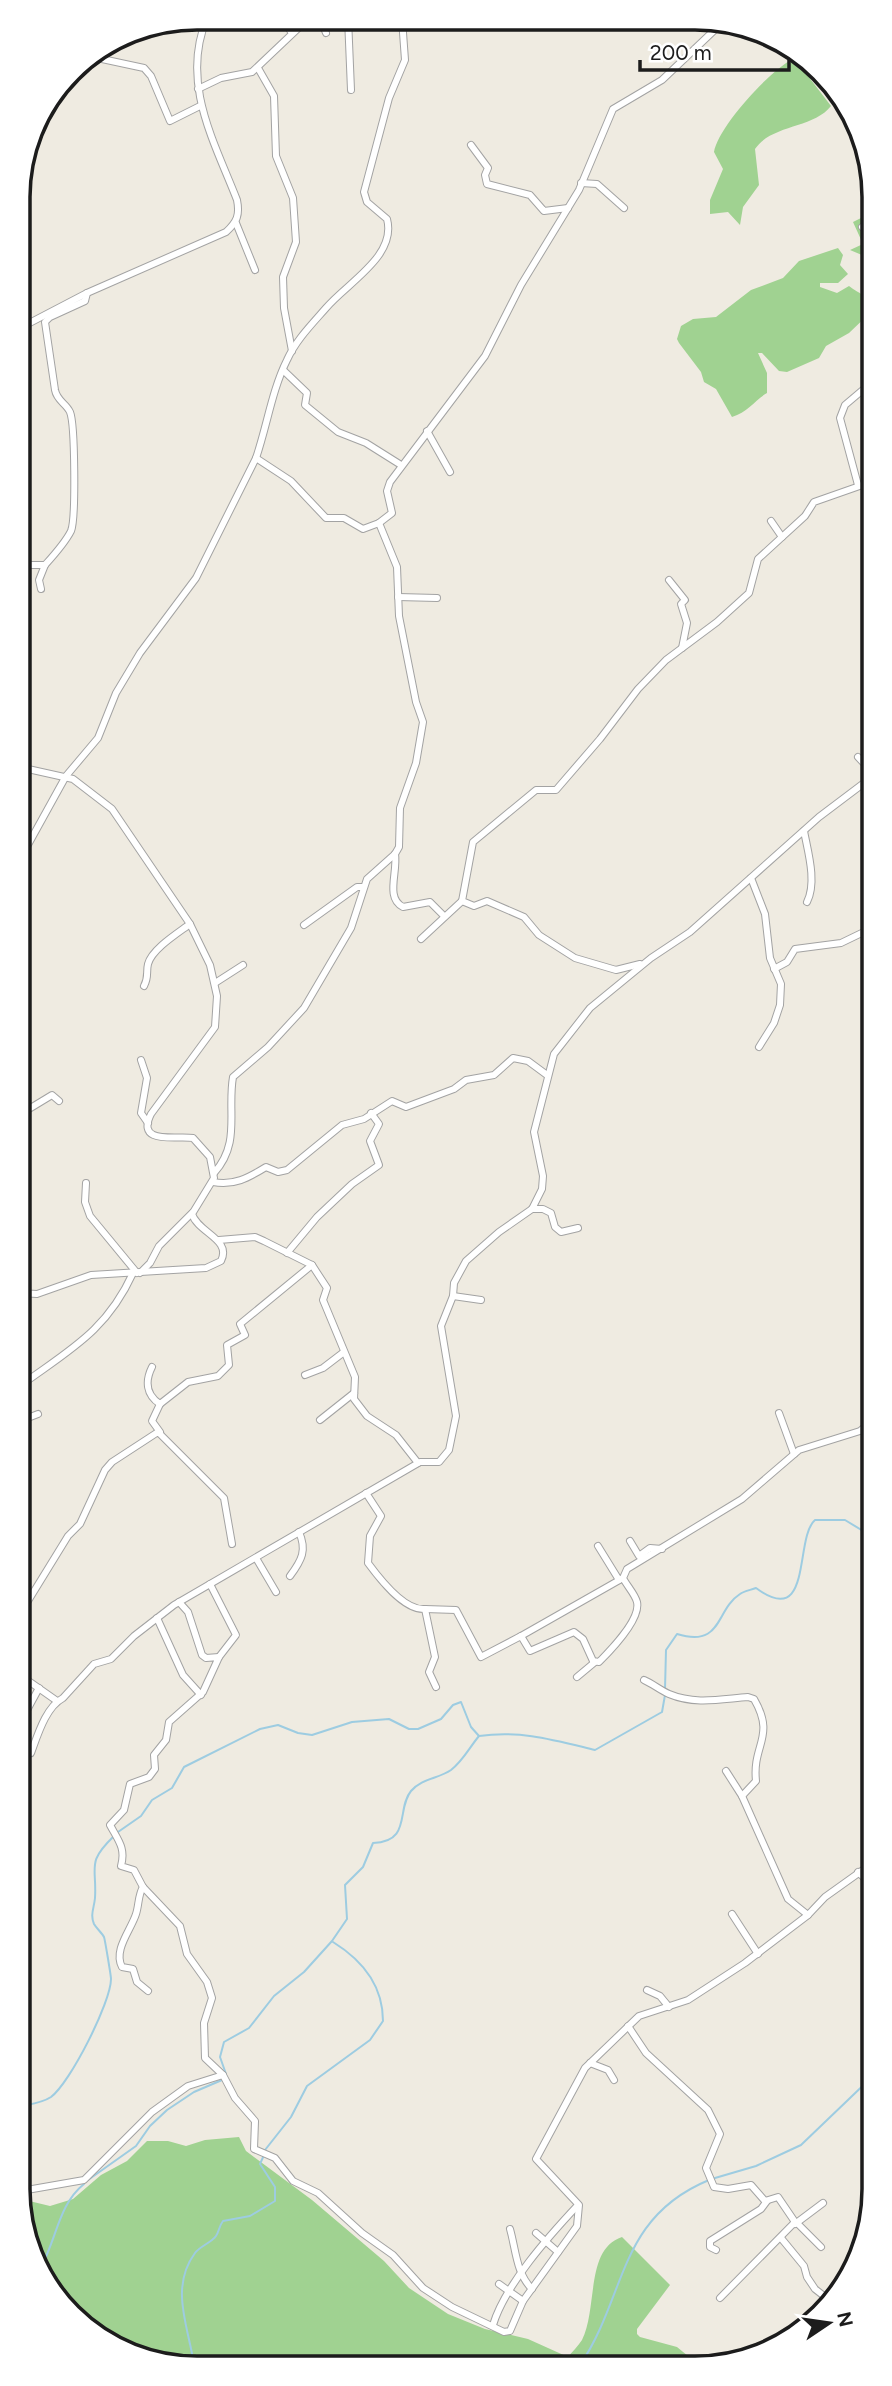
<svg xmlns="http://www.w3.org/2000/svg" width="892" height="2386" font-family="Figtree,sans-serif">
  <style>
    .forest { fill: #a0d291 }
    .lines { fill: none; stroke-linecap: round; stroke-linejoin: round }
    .stream { stroke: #9dcce1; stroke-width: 2 }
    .minor-casing { stroke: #a3a3a3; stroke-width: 8 }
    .minor { stroke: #fff; stroke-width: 6 }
    .rim { fill: none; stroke: #1c1c1c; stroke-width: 3.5 }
  </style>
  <rect width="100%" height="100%" fill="#efebe1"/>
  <!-- forest -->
  <g class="forest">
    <path d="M 793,59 L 801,60 L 808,76 L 831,106 C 813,129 772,124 755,149 L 759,185 L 743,207 L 740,225 L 728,212 L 710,214 L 710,200 L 723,169 L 714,152 C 718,127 770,70 793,59 Z"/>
    <path d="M 871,213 L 866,224 L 871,228 L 871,278 L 862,273 L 869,258 L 850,250 L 863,244 L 853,222 Z"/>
    <path d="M 838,248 L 843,255 L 840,265 L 848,274 L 838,283 L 820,283 L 820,287 L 837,293 L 849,286 C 860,295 871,295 871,312 L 849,333 L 826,346 L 819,358 L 787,372 L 779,371 L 762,353 L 758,353 L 767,373 L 767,393 C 755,400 748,412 732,417 L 716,389 L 704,382 L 701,372 L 679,343 L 677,339 L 681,326 L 693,319 L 716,317 L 751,290 L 783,278 L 799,261 Z"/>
    <path d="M 239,2137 L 246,2151 L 312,2200 L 384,2261 L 409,2288 L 448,2314 L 485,2329 L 528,2339 L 568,2357 C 572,2352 578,2346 582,2340 C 598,2308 585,2249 622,2237 L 670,2285 L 637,2329 L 637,2334 L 640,2337 L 677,2347 L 699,2365 L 162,2365 L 70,2316 L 21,2225 L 21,2199 L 50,2206 L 73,2199 L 101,2175 L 127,2161 L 147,2141 L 168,2141 L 186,2146 L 205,2140 Z"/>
  </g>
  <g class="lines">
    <!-- stream -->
    <g class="stream">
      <path d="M 665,1689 L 666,1650 L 677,1634 C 723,1648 715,1610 740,1594 C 744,1591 751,1590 756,1588 C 813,1630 794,1538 815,1520 L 845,1520 L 873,1537"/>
      <path d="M 118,1832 L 141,1816 L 152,1800 L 172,1788 L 184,1767 L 260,1729 L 278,1725 L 298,1733 L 312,1735 L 352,1722 L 389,1719 L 409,1729 L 418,1729 L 441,1719 L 453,1705 L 461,1702 L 471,1727 L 479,1736"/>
      <path d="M 226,2074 L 220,2057 L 224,2042 L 249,2028 L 274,1996 L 304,1972 L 332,1941 L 347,1919 L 345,1885 L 363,1867 L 373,1843 C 412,1842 396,1809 411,1791 C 422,1778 438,1779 451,1770 C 463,1761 469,1748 479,1736 C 521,1730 554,1740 595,1750 L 662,1712 L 665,1695"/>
      <path d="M 21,2106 C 31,2104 42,2103 51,2097 C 70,2083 111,2002 111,1979 C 111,1976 105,1940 104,1937 C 102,1933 97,1929 94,1924 C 90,1915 94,1908 95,1898 C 97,1866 86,1863 114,1836"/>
      <path d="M 265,2150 L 291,2117 L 307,2086 L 370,2040 L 383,2021 C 383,1985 362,1960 333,1942"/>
      <path d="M 715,2178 L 756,2166 L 801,2145 L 874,2075"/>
      <path d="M 88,2180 L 136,2146 L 150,2126 L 167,2110 L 194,2092 L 222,2080"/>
      <path d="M 42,2265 C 57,2237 59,2204 84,2184"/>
      <path d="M 194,2365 C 189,2328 169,2288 195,2253 C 200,2246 211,2243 216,2236 C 219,2232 219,2226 223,2221 L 250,2216 L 275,2201 L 275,2187 L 260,2164 L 264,2155"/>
      <path d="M 580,2365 C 627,2296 617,2218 709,2180"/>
    </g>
    <!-- minor casing -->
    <g class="minor-casing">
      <g id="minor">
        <path d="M 281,18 L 292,33"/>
        <path d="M 320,18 L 326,33"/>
        <path d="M 348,18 L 351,90"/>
        <path d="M 88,56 L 144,68 L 151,76 L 170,121 L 200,106"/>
        <path d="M 258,68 L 274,96 L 276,156 L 293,198 L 296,242 L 283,277 L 284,308 L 292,351"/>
        <path d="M 198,89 L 221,78 L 252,72 L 309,18"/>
        <path d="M 471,145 L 488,168 L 485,175 L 487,184 L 530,195 L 544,211 L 568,208"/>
        <path d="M 581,183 L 597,184 L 624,208"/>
        <path d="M 236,223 L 255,270"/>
        <path d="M 862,227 L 871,221"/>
        <path d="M 18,329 L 87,293 L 226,232 C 237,222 240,215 237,200 C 214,141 180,82 207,18"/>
        <path d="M 283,370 L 307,393 L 305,405 L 338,432 L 366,443 L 401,465"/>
        <path d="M 427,431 L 450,472"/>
        <path d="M 256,458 C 267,426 272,390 287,360 C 296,340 312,324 326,308 C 347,283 397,256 387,219 L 367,202 L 364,192 L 389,98 L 405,60 L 402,19"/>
        <path d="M 858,485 L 840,418 L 845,405 L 871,383"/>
        <path d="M 771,521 L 782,537"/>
        <path d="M 18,565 L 45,565 C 54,555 65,543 71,531 C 76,519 75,424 70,412 C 66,403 57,401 55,390 L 45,322 L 50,317 L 85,301 L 87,293"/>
        <path d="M 669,580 L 685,600 L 681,604 L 687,623 L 682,648"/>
        <path d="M 41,589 L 39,580 L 45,565"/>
        <path d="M 398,597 L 437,598"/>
        <path d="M 858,757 L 872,772"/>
        <path d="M 19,767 L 73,779 L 112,809 L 190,924 L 210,965 L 217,996 L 215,1027 L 151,1114 C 135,1146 178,1135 193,1138 L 210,1157 L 214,1178 L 192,1214 C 198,1233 232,1239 221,1261 L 206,1268 L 91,1275 L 37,1294 L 20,1293"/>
        <path d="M 804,831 C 808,852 817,882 807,902"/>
        <path d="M 395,854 C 398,872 385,898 403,907 L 430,902 L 443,915"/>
        <path d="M 19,861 L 66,776 L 98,738 L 116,693 L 140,653 L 196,578 L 256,458 L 291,481 L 326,518 L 344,518 L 363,529 L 379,523"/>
        <path d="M 751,878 L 765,914 L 770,958 L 781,984 L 780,1005 L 774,1023 L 759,1047"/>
        <path d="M 304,925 L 357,887 L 363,887"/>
        <path d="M 421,939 L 462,901"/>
        <path d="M 640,964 L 616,970 L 575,958 L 539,935 L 524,917 L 487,901 L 474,906 L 462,901 L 473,842 L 536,790 L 556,790 L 600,739 L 638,689 L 666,660 L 717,622 L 749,593 L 758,559 L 805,516 L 814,502 L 871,482"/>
        <path d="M 774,969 L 787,962 L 795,949 L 841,943 L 872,928"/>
        <path d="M 215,983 L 243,965"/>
        <path d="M 144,986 C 149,977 146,972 148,964 C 152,949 178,933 190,924"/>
        <path d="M 141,1060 L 147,1078 L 141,1113 L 148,1123"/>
        <path d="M 19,1115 L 52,1095 L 59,1101"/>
        <path d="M 214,1173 C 241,1143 227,1112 233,1077 L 268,1047 L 304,1008 L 351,928 L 367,879 L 395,854 L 399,847 L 400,808 L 416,763 L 423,722 L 416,702 L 399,616 L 397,567 L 379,523 L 392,513 L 387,491 L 390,482 L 485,356 L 521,285 L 579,190 L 613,109 L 662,80 L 724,21"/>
        <path d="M 213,1182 C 234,1186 248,1178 266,1167 L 278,1172 L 287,1170 L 342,1125 L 364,1119 L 392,1101 L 406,1107 L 454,1089 L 466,1080 L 494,1075 L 513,1058 L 528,1061 L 547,1075"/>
        <path d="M 86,1183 L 85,1202 L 90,1216 L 137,1273"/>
        <path d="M 532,1209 L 543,1209 L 551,1213 L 555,1227 L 561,1232 L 578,1228"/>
        <path d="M 219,1240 L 255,1237 L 264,1241 L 312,1265 L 327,1288 L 323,1300 L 355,1377 L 354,1399 L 367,1416 L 396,1435 L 418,1463"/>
        <path d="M 287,1253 L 317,1217 L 352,1184 L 379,1165 L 370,1141 L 379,1124 L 371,1113"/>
        <path d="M 140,1273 L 150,1263 L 159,1246 L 192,1213"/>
        <path d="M 453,1296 L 481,1300"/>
        <path d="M 152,1367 C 145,1381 146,1395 160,1404 L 188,1382 L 218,1376 L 229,1365 L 227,1345 L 245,1335 L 240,1324 L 312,1265"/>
        <path d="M 305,1375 L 323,1368 L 344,1352"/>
        <path d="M 20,1386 C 69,1350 106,1332 133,1273"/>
        <path d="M 160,1404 L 152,1421 L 160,1432"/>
        <path d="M 779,1413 L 794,1454"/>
        <path d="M 320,1420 L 354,1393"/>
        <path d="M 20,1421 L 38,1414"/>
        <path d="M 366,1493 L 381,1516 L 370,1536 L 368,1563 C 379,1578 404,1611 425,1609 L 435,1657 L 429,1672 L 436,1687"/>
        <path d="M 630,1541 L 639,1556 L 650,1548 L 662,1549"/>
        <path d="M 598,1546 L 619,1580"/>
        <path d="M 256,1558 L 276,1592"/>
        <path d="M 290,1576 C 302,1560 307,1550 299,1532"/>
        <path d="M 210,1584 L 236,1635 L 219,1657"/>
        <path d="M 179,1602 L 188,1612 L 202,1655 L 206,1658 L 219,1657 L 203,1692 L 169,1722 L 166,1740 L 154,1755 L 155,1769 L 149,1777 L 130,1784 L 124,1810 L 110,1825 C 118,1840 126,1848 121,1866 L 134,1870 L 143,1887 L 180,1926 L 187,1954 L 207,1982 L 212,1998 L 204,2023 L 205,2058 L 223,2075 L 235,2098 L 255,2121 L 254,2149 L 275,2158 L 293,2181 L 318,2193 L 362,2233 L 393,2255 L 423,2288 L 452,2307 L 504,2332 L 510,2331 L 523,2301 L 577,2226 L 579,2205 L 536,2159 L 585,2068 L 639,2016 L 688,2000 L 745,1963 L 808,1915 L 825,1897 L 874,1862"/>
        <path d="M 425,1609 L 456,1610 L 481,1657 L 521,1636 L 530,1651 L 574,1632 L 583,1639 L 593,1661 L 599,1662 C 610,1651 641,1619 637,1602 C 635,1594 627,1586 623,1578 L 627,1569 L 742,1499 L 799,1450 L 860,1431 L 873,1420"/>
        <path d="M 20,1614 L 68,1536 L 80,1524 L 105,1470 L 112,1462 L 158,1432 L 224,1498 L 232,1544"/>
        <path d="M 157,1618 L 183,1675 L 201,1695"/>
        <path d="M 521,1636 L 623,1578"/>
        <path d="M 20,1675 L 57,1701"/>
        <path d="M 577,1677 L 595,1662"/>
        <path d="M 644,1680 C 653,1684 660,1690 669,1694 C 695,1705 721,1699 748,1697 L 754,1699 C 776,1737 752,1744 756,1781 L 742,1796 L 788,1899 L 808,1915"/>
        <path d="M 20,1723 L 39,1688"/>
        <path d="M 31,1753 C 38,1734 46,1707 63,1698 L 94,1664 L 111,1659 L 134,1636 L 174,1605 L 420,1462 L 439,1462 L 449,1450 L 456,1416 L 441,1326 L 453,1296 L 454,1283 L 466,1261 L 499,1232 L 532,1209 L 542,1189 L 543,1176 L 534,1132 L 554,1054 L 590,1008 L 651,958 L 690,932 L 819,817 L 872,777"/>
        <path d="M 726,1771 L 742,1796"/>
        <path d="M 858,1872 L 874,1887"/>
        <path d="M 143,1887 C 138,1895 139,1905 136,1914 C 131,1930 113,1950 122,1967 L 133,1969 L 137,1982 L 148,1991"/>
        <path d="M 732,1914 L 758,1954"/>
        <path d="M 647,1990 L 660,1996 L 669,2007"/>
        <path d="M 628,2026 L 646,2053 L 708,2110 L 720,2134 L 706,2168 L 714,2187 L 728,2189 L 751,2185 L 765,2201 L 778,2197 L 795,2222 L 720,2298"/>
        <path d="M 590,2063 L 608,2070 L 614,2080"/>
        <path d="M 21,2191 L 84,2180 L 152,2112 L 188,2086 L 223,2075"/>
        <path d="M 797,2223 L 821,2247"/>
        <path d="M 795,2224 L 823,2203"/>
        <path d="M 510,2229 C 516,2250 516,2273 532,2289"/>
        <path d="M 536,2233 L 558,2252"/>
        <path d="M 781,2238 L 804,2266 L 807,2277 L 815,2289 L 833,2303"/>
        <path d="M 716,2250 L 710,2247 L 710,2241 L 761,2209 L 767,2201"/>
        <path d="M 499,2284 L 523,2301"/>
        <path d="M 493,2325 C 505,2285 549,2236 578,2205"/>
      </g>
    </g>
    <!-- minor -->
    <use href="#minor" class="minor"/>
  </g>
  <!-- crop -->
  <path d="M0 0H892V2386H0ZM197 30H695A167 167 0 0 1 862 197V2189A167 167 0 0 1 695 2356H197A167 167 0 0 1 30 2189V197A167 167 0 0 1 197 30Z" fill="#fff" fill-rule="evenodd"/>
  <path class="rim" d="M197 30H695A167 167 0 0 1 862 197V2189A167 167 0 0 1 695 2356H197A167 167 0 0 1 30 2189V197A167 167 0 0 1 197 30Z"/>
  <!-- north arrow -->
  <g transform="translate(829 2323) rotate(77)" stroke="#ffffff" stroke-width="5" paint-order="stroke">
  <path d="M0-5L12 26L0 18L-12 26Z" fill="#1c1c1c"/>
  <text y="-10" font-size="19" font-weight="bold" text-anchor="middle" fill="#1c1c1c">N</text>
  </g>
  <!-- scale -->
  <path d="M640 60v10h149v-10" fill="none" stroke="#1c1c1c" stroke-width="3.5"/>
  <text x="650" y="60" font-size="21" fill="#1c1c1c" stroke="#ffffff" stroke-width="5" paint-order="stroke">200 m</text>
</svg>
